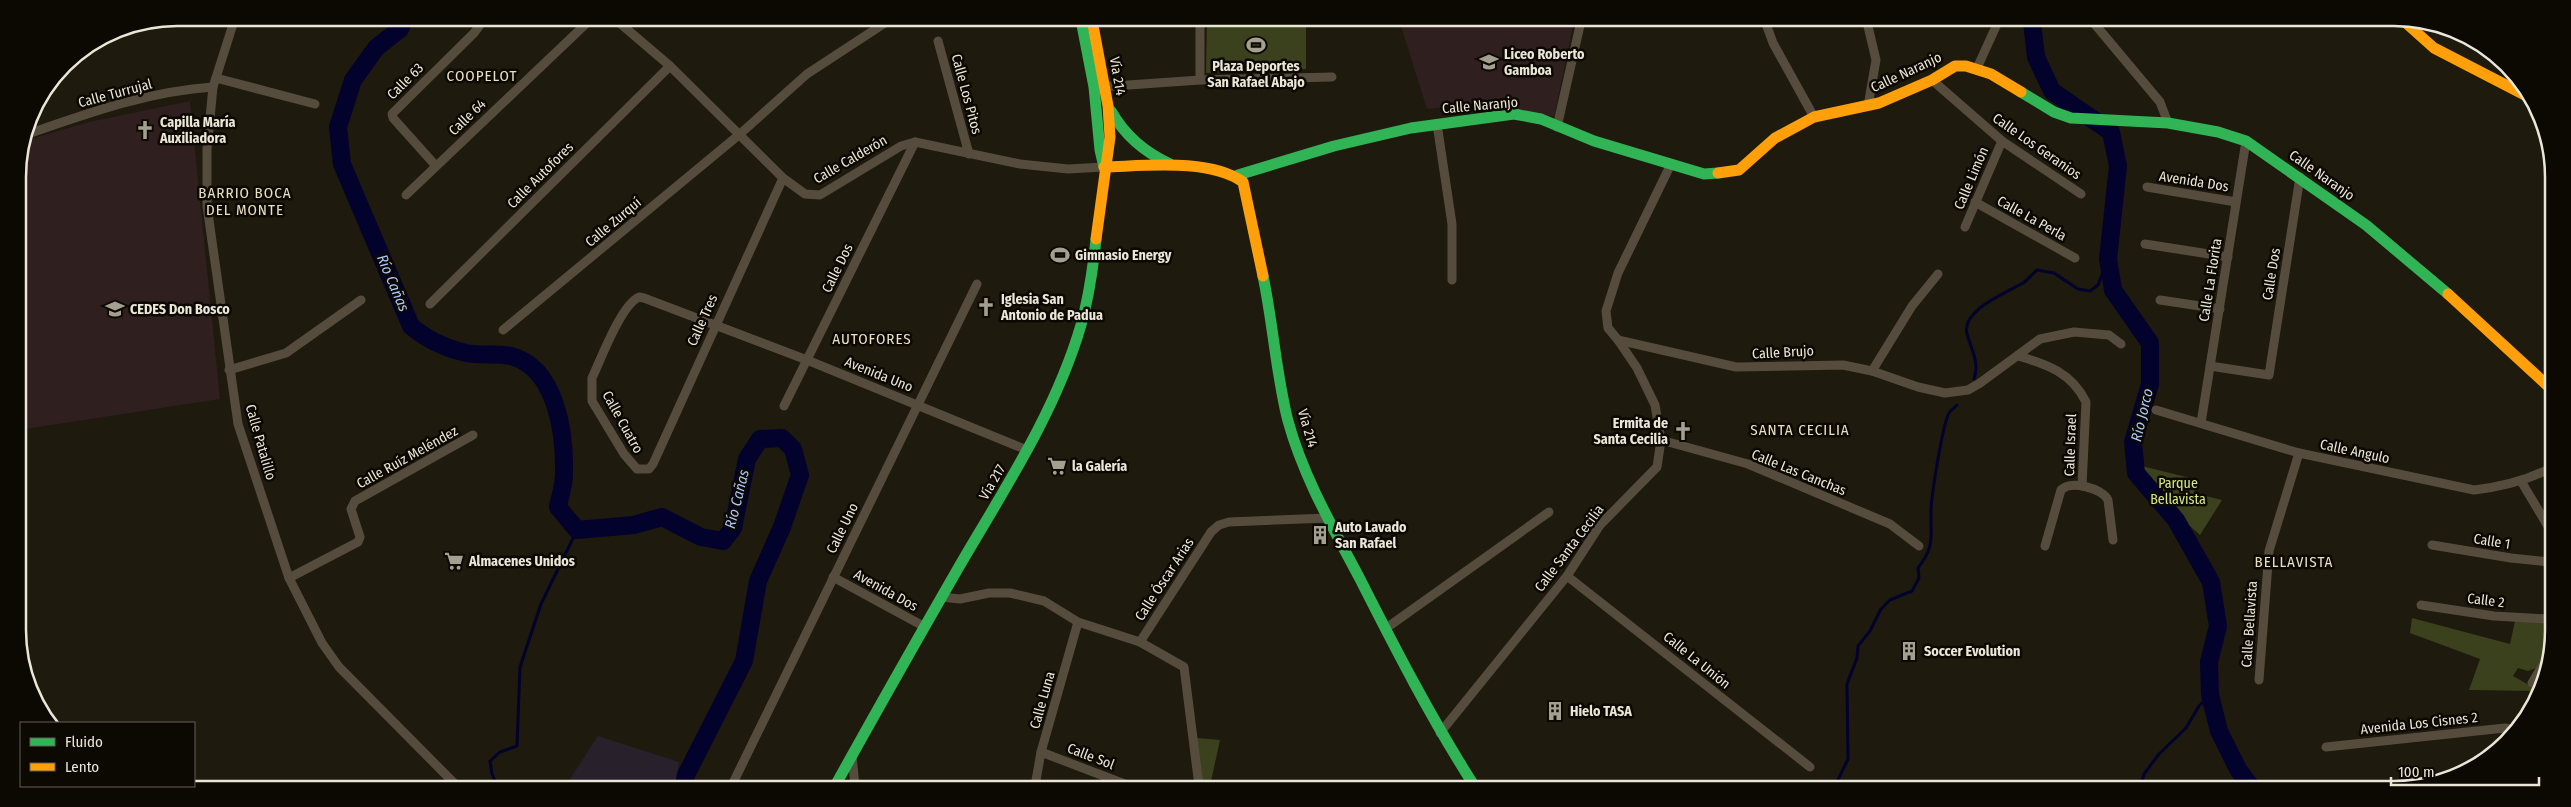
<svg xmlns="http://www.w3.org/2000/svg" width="2571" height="807" font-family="'Fira Sans Condensed',sans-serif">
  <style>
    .industrial { fill: #28212c }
    .education { fill: #301f1f }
    .green { fill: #3c411d }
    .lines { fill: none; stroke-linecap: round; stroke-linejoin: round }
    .stream { stroke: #03022d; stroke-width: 3 }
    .river { stroke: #03022d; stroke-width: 18 }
    .street { stroke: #564c3e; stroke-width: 9 }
    .fast { stroke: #30b455; stroke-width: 11 }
    .slow { stroke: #ff9f0a; stroke-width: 11 }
    .labels { text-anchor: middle; stroke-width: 5; stroke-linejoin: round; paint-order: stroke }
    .poi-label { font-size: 14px; font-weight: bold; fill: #ebe7d8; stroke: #0c0802; text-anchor: start }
    .street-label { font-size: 14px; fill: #ebe7d8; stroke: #0c0802 }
    .park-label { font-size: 14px; fill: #d7e881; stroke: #0c0802 }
    .neighbourhood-label { font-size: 15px; letter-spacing: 1px; fill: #e9dfc1; stroke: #0c0802 }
    .water-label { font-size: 15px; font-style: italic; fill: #adc8fb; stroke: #0c0802 }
    .rim { fill: none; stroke: #ebe7d8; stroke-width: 2.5 }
  </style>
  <rect width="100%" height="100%" fill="#1e1a0d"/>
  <!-- industrial -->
  <path class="industrial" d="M 598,736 L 679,762 L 675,785 L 566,785 Z"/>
  <!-- education -->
  <g class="education">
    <path d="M 1399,20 L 1574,21 L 1554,117 L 1479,104 L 1427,109 Z"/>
    <path d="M 190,101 L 220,399 L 19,430 L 18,167 L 24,141 L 89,122 Z"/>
  </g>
  <!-- green -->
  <g class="green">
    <path d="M 1207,20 L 1306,20 L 1306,69 L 1206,73 Z"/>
    <path d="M 2142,466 L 2198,480 L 2194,493 L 2222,500 L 2200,535 L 2173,511 L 2142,474 Z"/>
    <path d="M 2412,618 L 2510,644 L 2515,621 L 2548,623 L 2548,648 L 2536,668 L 2528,671 L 2518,668 L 2513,676 L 2536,689 L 2534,691 L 2469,690 L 2480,659 L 2410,633 Z"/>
    <path d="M 1197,738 L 1220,740 L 1210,786 L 1202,786 Z"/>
  </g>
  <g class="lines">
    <!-- stream -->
    <g class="stream">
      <path d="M 1974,379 C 1980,364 1971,348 1967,334 C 1961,310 2006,293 2023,283 C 2028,280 2032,274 2037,270 L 2054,273 L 2078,289 L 2090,291 L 2098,285 L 2108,259"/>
      <path d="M 497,785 L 492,774 L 490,761 L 500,752 L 517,746 L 520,667 L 541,604 L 577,530"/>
      <path d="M 1834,788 L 1848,759 L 1847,684 L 1857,658 L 1858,646 L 1870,631 L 1881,609 L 1890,600 L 1912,591 L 1919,578 L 1918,568 C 1934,547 1931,540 1931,515 C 1930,501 1943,423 1949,413 C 1951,410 1955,407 1957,405"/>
      <path d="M 2140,789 L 2144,774 L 2159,754 L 2186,728 L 2199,706 L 2210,695"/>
    </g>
    <!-- river -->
    <g class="river">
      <path d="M 405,18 L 400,29 L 376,48 L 353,80 L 338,127 L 342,164 L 411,326 C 427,340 445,348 466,353 C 480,356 497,353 511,356 C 557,368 565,435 564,474 C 564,485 560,497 558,507 L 577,530 L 634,525 L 662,517 L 701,537 L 723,541 L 733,528 L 747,459 L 760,439 L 782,438 L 793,449 L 800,475 L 782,527 L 758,581 L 744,661 L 686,775 L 684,785"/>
      <path d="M 2032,22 L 2036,57 L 2052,91 L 2111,132 L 2118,166 L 2108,259 L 2113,290 L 2150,343 L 2150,384 L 2133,442 L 2136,473 L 2176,520 L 2211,582 L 2218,626 L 2209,662 L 2210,695 L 2219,731 L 2239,771 L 2253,789"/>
    </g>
    <!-- street -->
    <g class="street">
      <path d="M 235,18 L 213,87 L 207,149 L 207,206 L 238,424 L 289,578 L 322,643 L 339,667 L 456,785"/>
      <path d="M 615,19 L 670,66 L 783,178 L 805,194 L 820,195 L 901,146 L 915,142 L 1020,164 L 1068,169 L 1104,167"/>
      <path d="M 1765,21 L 1773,43 L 1814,117"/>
      <path d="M 1867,22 L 1876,60 L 1868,106"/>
      <path d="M 2093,22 L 2160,102 L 2168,123"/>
      <path d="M 938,41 L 969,154"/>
      <path d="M 1977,68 L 1998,22"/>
      <path d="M 216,78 L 315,104"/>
      <path d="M 1200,80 L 1200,20"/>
      <path d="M 1932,80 L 2002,141 L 2081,194"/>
      <path d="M 1100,87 L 1200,80 L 1332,77"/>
      <path d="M 1437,124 L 1452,224 L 1452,280"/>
      <path d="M 1557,127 L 1581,21"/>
      <path d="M 25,135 C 86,114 149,91 213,87"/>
      <path d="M 1671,164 L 1618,273 L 1606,311 L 1608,328 L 1618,340 L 1736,367 L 1843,365 L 1872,371 L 1918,387 L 1945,393 L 1968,390 L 1980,383 L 2040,339 L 2074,332 L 2109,335 L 2121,344"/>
      <path d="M 436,166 L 393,118 L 392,114 L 474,33 L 485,18"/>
      <path d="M 783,178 L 653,464 L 649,469 L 637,469 L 624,454 L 592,401 L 592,378 C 601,359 621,305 639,297 L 644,298 L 807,360 L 1027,450"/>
      <path d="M 2147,187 L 2236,202"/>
      <path d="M 406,195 L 591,19"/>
      <path d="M 1975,202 L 2075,258"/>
      <path d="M 1965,227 L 2002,141"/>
      <path d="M 2145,244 L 2228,257"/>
      <path d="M 2160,300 L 2220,309"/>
      <path d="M 430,304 L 670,66"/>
      <path d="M 503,330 L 740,134 L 807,74 L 891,19"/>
      <path d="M 2018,356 C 2047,364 2072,373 2086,402 L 2082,486"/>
      <path d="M 2210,366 L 2269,375 L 2300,177"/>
      <path d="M 229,370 L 286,353 L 361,300"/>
      <path d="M 1872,371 L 1912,306 L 1938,274"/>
      <path d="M 784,406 L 915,142"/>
      <path d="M 2156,410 L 2299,453 L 2474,490 C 2500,487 2525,481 2549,469"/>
      <path d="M 2201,423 L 2246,141"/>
      <path d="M 1661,440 L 1748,464 L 1890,524 L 1919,546"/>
      <path d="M 2521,481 L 2549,528"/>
      <path d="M 2432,545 L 2511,558 L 2549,562"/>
      <path d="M 2045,546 L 2061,490 C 2071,480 2102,488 2108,500 L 2113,540"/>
      <path d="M 1567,576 L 1810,767"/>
      <path d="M 833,577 L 925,627"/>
      <path d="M 289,578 L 358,542 L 360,537 L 351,509 L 355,501 L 473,435"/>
      <path d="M 942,597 L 960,599 L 989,593 L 1010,593 L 1044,601 L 1078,622 L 1140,642 L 1184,667 L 1199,786"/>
      <path d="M 2421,605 L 2494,616 L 2548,619"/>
      <path d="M 1385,629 L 1549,512"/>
      <path d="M 1140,642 L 1211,532 L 1219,525 L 1229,522 L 1328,518"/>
      <path d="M 2259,680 L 2269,551 L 2299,453"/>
      <path d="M 2532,683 L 2548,656"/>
      <path d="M 1440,733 L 1567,576 L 1600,525 L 1657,467 L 1661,440 L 1655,405 L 1637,368 L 1618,340"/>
      <path d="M 2326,747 L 2505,728 L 2516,730"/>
      <path d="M 1041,752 L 1130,786"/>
      <path d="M 852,756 L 855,786"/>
      <path d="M 732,785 L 977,284"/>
      <path d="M 1035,786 L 1041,752 L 1078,622"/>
    </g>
    <!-- fast -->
    <g class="fast">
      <path d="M 1081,20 L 1094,87 L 1100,150 L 1104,167"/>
      <path d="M 2021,92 L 2054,112 L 2071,118 L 2168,123 L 2218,132 L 2246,141 L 2366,225 L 2448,294"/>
      <path d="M 1111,111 C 1125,136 1144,152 1170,164"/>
      <path d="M 1238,175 L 1334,146 L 1411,128 L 1514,114 L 1541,119 L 1594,141 L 1704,174 L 1718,173"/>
      <path d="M 1263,276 C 1273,323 1276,374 1288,421 C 1303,476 1333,528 1360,579 C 1396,650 1432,720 1475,787"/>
      <path d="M 835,786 C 876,712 918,638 960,565 C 1005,488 1056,411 1081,325 C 1089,297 1093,268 1096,239"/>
    </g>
    <!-- slow -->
    <g class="slow">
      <path d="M 1092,20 L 1108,106 L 1110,137 L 1096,239"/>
      <path d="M 2406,23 L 2434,48 L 2525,95"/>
      <path d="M 1104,167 C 1144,166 1209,158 1243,182 L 1263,276"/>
      <path d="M 1718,173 L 1739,170 L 1775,138 L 1814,117 L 1879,103 L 1932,80 L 1955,66 L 1966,66 L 1991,74 L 2021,92"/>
      <path d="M 2448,294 L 2549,387"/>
    </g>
  </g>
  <!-- icons -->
  <defs>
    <g id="stadium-bare" transform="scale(1.5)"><path d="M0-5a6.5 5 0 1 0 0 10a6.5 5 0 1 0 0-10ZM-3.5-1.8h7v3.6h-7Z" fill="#a39f91" stroke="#0c0802" stroke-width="2.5" paint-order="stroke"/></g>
    <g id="school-bare" transform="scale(1.5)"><path d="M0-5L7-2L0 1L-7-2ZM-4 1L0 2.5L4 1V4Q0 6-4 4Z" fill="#a39f91" stroke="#0c0802" stroke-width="2.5" paint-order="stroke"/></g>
    <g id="church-bare" transform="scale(1.5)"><path d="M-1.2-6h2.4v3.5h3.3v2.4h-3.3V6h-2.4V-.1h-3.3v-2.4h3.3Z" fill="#a39f91" stroke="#0c0802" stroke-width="2.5" paint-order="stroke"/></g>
    <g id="university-bare" transform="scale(1.5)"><path d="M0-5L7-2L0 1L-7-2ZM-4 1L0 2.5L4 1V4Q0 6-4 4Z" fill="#a39f91" stroke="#0c0802" stroke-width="2.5" paint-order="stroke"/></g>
    <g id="supermarket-bare" transform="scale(1.5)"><path d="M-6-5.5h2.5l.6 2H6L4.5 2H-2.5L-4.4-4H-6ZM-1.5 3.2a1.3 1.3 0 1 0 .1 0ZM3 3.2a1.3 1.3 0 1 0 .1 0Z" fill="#a39f91" stroke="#0c0802" stroke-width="2.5" paint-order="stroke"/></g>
    <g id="building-bare" transform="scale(1.5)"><path d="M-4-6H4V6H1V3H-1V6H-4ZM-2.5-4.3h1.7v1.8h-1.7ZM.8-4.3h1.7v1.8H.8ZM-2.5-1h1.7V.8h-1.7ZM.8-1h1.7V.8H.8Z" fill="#a39f91" stroke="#0c0802" stroke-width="2.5" paint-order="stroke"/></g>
  </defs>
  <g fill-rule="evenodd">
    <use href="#stadium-bare" x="1256" y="45"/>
    <use href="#school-bare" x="1489" y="62"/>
    <use href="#church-bare" x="145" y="130"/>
    <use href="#stadium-bare" x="1060" y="255"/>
    <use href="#church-bare" x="986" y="307"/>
    <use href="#university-bare" x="115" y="309"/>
    <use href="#church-bare" x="1683" y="431"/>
    <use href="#supermarket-bare" x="1057" y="466"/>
    <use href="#building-bare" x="1320" y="535"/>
    <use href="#supermarket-bare" x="454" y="561"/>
    <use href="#building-bare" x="1909" y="651"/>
    <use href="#building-bare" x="1555" y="711"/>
  </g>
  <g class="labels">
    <!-- poi labels -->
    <g class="poi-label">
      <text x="1504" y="59">Liceo Roberto<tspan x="1504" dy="16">Gamboa</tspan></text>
      <text x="1256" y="71" text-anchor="middle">Plaza Deportes<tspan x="1256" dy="16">San Rafael Abajo</tspan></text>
      <text x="160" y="127">Capilla María<tspan x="160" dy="16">Auxiliadora</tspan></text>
      <text x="1075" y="260">Gimnasio Energy</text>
      <text x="1001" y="304">Iglesia San<tspan x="1001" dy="16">Antonio de Padua</tspan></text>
      <text x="130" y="314">CEDES Don Bosco</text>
      <text x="1668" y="428" text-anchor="end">Ermita de<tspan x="1668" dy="16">Santa Cecilia</tspan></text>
      <text x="1072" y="471">la Galería</text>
      <text x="1335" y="532">Auto Lavado<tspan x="1335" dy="16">San Rafael</tspan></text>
      <text x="469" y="566">Almacenes Unidos</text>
      <text x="1924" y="656">Soccer Evolution</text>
      <text x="1570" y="716">Hielo TASA</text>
    </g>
    <!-- street labels -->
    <g class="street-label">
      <text transform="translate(1906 72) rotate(-25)" y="5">Calle Naranjo</text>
      <text transform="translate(1118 76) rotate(80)" y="5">Vía 214</text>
      <text transform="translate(405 81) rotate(-45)" y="5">Calle 63</text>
      <text transform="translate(115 93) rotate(-15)" y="5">Calle Turrujal</text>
      <text transform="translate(967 94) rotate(75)" y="5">Calle Los Pitos</text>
      <text transform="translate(1480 105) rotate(-5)" y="5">Calle Naranjo</text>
      <text transform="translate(467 117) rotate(-44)" y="5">Calle 64</text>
      <text transform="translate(2037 146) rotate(35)" y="5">Calle Los Geranios</text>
      <text transform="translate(850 159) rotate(-30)" y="5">Calle Calderón</text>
      <text transform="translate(540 175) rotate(-45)" y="5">Calle Autofores</text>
      <text transform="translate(2322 175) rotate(35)" y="5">Calle Naranjo</text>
      <text transform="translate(1971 178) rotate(-67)" y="5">Calle Limón</text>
      <text transform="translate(2194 181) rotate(9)" y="5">Avenida Dos</text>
      <text transform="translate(2032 218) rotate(29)" y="5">Calle La Perla</text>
      <text transform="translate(613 222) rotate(-40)" y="5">Calle Zurquí</text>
      <text transform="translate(837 268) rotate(-64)" y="5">Calle Dos</text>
      <text transform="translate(2271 274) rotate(-81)" y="5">Calle Dos</text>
      <text transform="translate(2210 280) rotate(-81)" y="5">Calle La Florita</text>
      <text transform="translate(702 320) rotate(-66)" y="5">Calle Tres</text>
      <text transform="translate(1783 352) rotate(-3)" y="5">Calle Brujo</text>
      <text transform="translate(879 374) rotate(22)" y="5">Avenida Uno</text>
      <text transform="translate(623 422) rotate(61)" y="5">Calle Cuatro</text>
      <text transform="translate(1308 428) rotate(74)" y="5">Vía 214</text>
      <text transform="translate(261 442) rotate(74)" y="5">Calle Patalillo</text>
      <text transform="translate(2070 445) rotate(-88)" y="5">Calle Israel</text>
      <text transform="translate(2355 451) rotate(12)" y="5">Calle Angulo</text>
      <text transform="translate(407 457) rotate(-29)" y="5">Calle Ruíz Meléndez</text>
      <text transform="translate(1799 472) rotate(22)" y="5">Calle Las Canchas</text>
      <text transform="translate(992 482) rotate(-60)" y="5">Vía 217</text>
      <text transform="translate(842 528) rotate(-64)" y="5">Calle Uno</text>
      <text transform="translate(2492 541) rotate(9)" y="5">Calle 1</text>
      <text transform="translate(1569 548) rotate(-53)" y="5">Calle Santa Cecilia</text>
      <text transform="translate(1164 579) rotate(-57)" y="5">Calle Óscar Arias</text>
      <text transform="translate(886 590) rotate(29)" y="5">Avenida Dos</text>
      <text transform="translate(2486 600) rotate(7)" y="5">Calle 2</text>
      <text transform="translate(2249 624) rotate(-86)" y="5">Calle Bellavista</text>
      <text transform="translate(1697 660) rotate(39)" y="5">Calle La Unión</text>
      <text transform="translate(1042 700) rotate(-74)" y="5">Calle Luna</text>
      <text transform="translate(2419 723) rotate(-6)" y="5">Avenida Los Cisnes 2</text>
      <text transform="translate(1091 756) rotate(21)" y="5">Calle Sol</text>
    </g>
    <!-- park labels -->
    <g class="park-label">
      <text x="2178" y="488">Parque<tspan x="2178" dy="16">Bellavista</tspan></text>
    </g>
    <!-- neighbourhood labels -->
    <g class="neighbourhood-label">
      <text x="482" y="81">COOPELOT</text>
      <text x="245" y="198">BARRIO BOCA<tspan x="245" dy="17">DEL MONTE</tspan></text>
      <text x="872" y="344">AUTOFORES</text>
      <text x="1800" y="435">SANTA CECILIA</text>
      <text x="2294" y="567">BELLAVISTA</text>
    </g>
    <!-- water labels -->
    <g class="water-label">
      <text transform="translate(393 283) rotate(67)" y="5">Río Cañas</text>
      <text transform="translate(2142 415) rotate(-77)" y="5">Río Jorco</text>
      <text transform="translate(737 499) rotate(-76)" y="5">Río Cañas</text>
    </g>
  </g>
  <!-- crop -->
  <path d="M0 0H2571V807H0ZM177 26H2394A151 151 0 0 1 2545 177V630A151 151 0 0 1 2394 781H177A151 151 0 0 1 26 630V177A151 151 0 0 1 177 26Z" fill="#0c0802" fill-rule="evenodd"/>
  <path class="rim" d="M177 26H2394A151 151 0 0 1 2545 177V630A151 151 0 0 1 2394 781H177A151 151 0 0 1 26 630V177A151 151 0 0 1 177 26Z"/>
  <!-- legend -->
  <rect x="20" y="722" width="175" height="65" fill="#0c0802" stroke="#656158"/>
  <rect x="30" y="738" width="25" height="8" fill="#30b455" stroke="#656158"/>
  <text x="65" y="747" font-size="15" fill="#ebe7d8">Fluido</text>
  <rect x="30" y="763" width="25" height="8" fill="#ff9f0a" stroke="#656158"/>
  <text x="65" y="772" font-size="15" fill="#ebe7d8">Lento</text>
  <!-- scale -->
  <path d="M2391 777v8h148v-8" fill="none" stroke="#ebe7d8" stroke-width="2.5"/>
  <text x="2398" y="777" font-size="15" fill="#ebe7d8" stroke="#0c0802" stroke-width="4" paint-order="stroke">100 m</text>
</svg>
